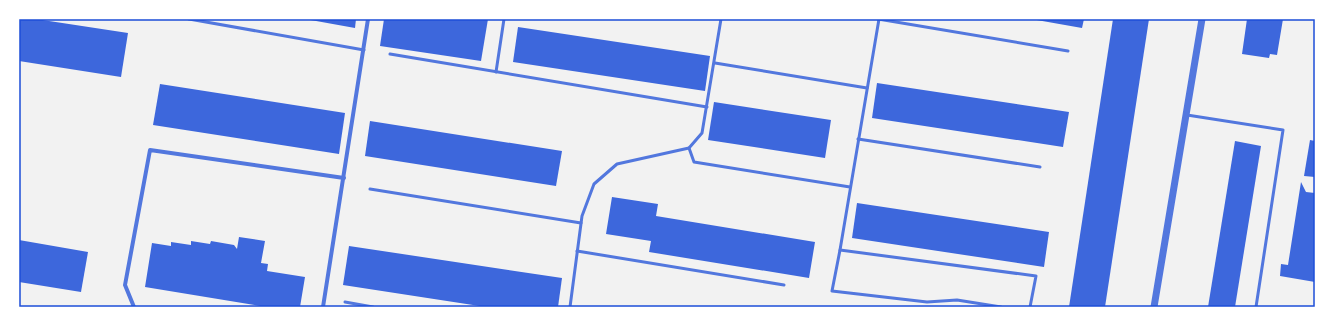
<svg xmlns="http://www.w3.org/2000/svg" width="1334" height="326" font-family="Raleway,sans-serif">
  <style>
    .building { fill: #3d67dc }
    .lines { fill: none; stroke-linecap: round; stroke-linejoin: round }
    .service { stroke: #5277de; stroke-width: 3 }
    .minor { stroke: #5277de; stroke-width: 4 }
    .tertiary { stroke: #5277de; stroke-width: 7 }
    .neatline { fill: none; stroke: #1d4ed8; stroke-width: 1.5 }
  </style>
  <rect width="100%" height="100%" fill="#f2f2f2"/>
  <!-- building -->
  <g class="building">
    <path d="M 19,19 L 36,19 L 128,33 L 121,77 L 19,61 Z"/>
    <path d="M 305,19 L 356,19 L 355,28 Z"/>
    <path d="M 384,19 L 488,19 L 481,61 L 380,46 Z"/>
    <path d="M 1031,19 L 1084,19 L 1082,28 Z"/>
    <path d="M 1113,19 L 1149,19 L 1105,307 L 1069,307 Z"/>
    <path d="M 1247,19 L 1283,19 L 1277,55 L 1270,54 L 1269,58 L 1242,54 Z"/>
    <path d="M 518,27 L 710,56 L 705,91 L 513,62 Z"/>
    <path d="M 877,83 L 1069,112 L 1063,147 L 872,118 Z"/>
    <path d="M 160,84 L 345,113 L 339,154 L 153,125 Z"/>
    <path d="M 714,102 L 831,120 L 825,158 L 708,140 Z"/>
    <path d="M 370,121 L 562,151 L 556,186 L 365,156 Z"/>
    <path d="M 1310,140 L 1315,141 L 1315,177 L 1304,176 Z"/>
    <path d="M 1235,141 L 1261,146 L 1235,307 L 1208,307 Z"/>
    <path d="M 1301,182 L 1306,192 L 1315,193 L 1315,282 L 1280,276 L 1281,264 L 1288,265 Z"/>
    <path d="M 612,197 L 658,204 L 656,216 L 815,242 L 809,278 L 649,252 L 651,241 L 606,234 Z"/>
    <path d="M 857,203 L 1049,232 L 1044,267 L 852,238 Z"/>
    <path d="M 239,237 L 265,241 L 261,263 L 268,264 L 267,271 L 305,277 L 300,307 L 266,307 L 145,287 L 152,243 L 171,246 L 171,242 L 191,245 L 191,241 L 210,244 L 211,241 L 234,245 L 237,249 Z"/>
    <path d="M 19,240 L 88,252 L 81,292 L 19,282 Z"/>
    <path d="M 349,246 L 562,278 L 558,307 L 486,307 L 343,285 Z"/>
  </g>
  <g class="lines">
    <!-- service -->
    <g class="service">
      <path d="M 189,19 L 364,50"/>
      <path d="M 878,19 L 1068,51"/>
      <path d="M 879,19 L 840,250 L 832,291 L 927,302 L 957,300 L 1001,307"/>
      <path d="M 390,54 L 707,107"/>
      <path d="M 715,63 L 867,88"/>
      <path d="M 496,72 L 504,19"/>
      <path d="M 1187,115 L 1283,130 L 1256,307"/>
      <path d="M 858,139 L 1040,167"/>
      <path d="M 689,148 L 694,162 L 850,187"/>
      <path d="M 370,189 L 581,223"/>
      <path d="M 840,250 L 1036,276 L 1030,307"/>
      <path d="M 577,251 L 784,285"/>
      <path d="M 345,302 L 373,307"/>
      <path d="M 570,307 L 582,216 L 594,184 L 617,164 L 689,148 L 702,133 L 721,19"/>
    </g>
    <!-- minor -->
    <g class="minor">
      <path d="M 134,307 L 125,285 L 150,150 L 344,178"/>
      <path d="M 323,307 L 368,19"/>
    </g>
    <!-- tertiary -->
    <path class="tertiary" d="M 1154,307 L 1202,19"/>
  </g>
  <!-- border -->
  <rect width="1334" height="326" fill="none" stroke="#ffffff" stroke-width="40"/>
  <rect x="20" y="20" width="1294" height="286" class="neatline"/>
</svg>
